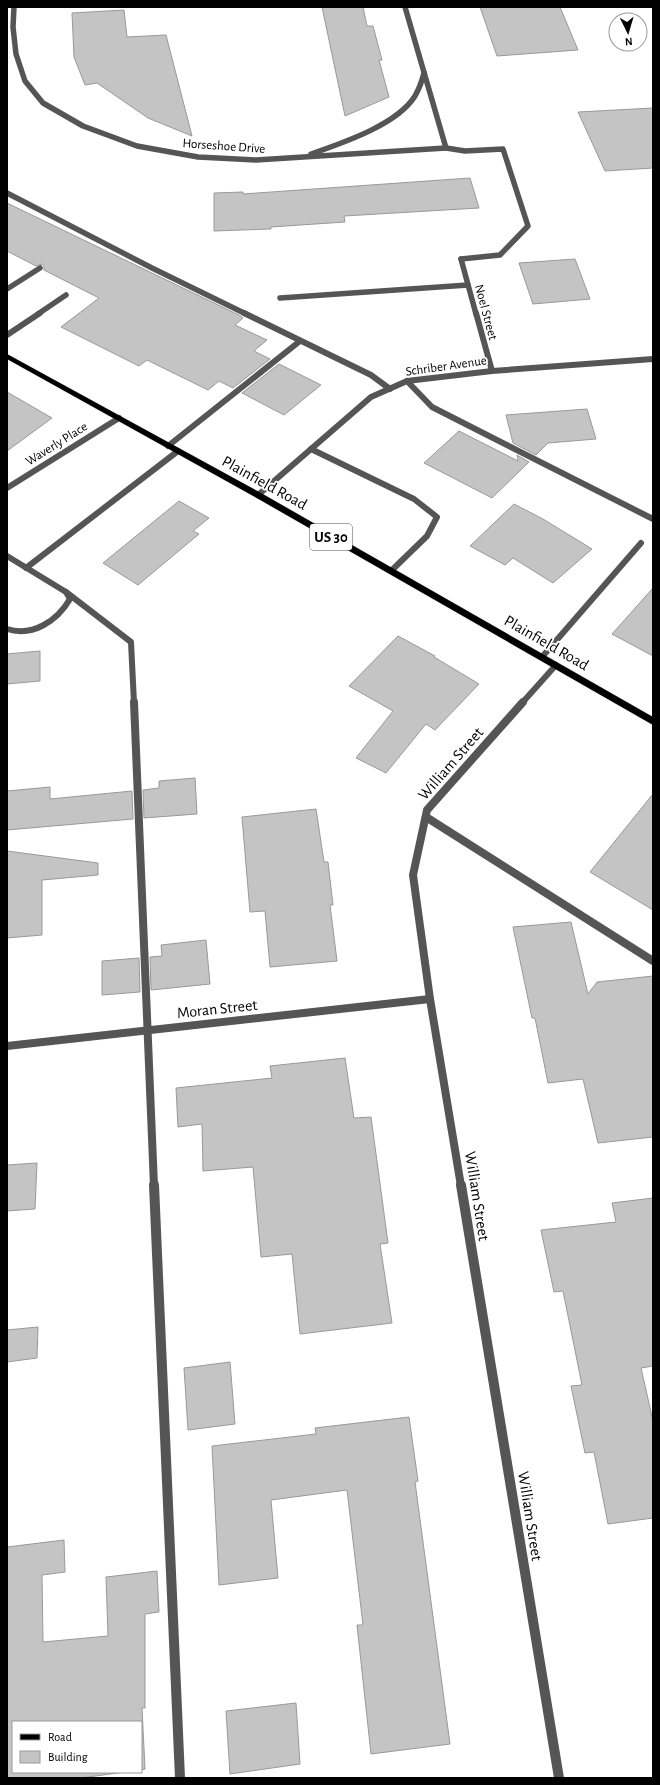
<svg xmlns="http://www.w3.org/2000/svg" width="660" height="1785" font-family="'Alegreya Sans',sans-serif">
  <style>
    .building { fill: #c4c4c4; stroke: #999 }
    .lines { fill: none; stroke-linecap: round; stroke-linejoin: round }
    .primary-casing { stroke: #dbdbdb; stroke-width: 1 }
    .service-far3 { stroke: #555; stroke-width: 5.5 }
    .service-far2 { stroke: #555; stroke-width: 6 }
    .service-far1 { stroke: #555; stroke-width: 8 }
    .service { stroke: #555; stroke-width: 10 }
    .minor-far3 { stroke: #555; stroke-width: 5.5 }
    .minor-far2 { stroke: #555; stroke-width: 6 }
    .minor-far1 { stroke: #555; stroke-width: 8 }
    .minor { stroke: #555; stroke-width: 10 }
    .primary { fill: #000; fill-rule: evenodd }
    .labels { text-anchor: middle; stroke-width: 3.5; stroke-linejoin: round; paint-order: stroke }
    .far-street-label { font-size: 13px; fill: #000; stroke: #fff }
    .shield { fill: #fff; stroke: #4c4c4c; stroke-width: 1 }
    .shield-label { font-size: 15px; font-weight: bold; fill: #000 }
    .street-label { font-size: 16px; fill: #000; stroke: #fff }
  </style>
  <rect width="100%" height="100%" fill="#fff"/>
  <!-- building -->
  <g class="building">
    <path d="M 322,7 L 363,7 L 367,26 L 373,26 L 382,60 L 379,60 L 389,97 L 345,116 Z"/>
    <path d="M 480,7 L 560,7 L 578,50 L 497,56 Z"/>
    <path d="M 124,10 L 127,37 L 166,35 L 192,136 L 148,118 L 97,83 L 85,85 L 74,57 L 72,13 Z"/>
    <path d="M 653,108 L 653,168 L 605,171 L 578,112 Z"/>
    <path d="M 470,178 L 479,208 L 344,216 L 345,222 L 271,227 L 271,229 L 214,231 L 214,193 L 243,192 L 243,194 Z"/>
    <path d="M 7,203 L 241,316 L 243,318 L 235,325 L 267,340 L 254,351 L 270,359 L 233,388 L 219,381 L 208,390 L 147,360 L 139,366 L 61,327 L 99,298 L 44,270 L 44,266 L 42,264 L 36,266 L 7,251 Z"/>
    <path d="M 575,259 L 590,299 L 533,304 L 519,263 Z"/>
    <path d="M 279,364 L 321,385 L 284,415 L 242,393 Z"/>
    <path d="M 7,392 L 52,418 L 7,451 Z"/>
    <path d="M 587,409 L 596,439 L 548,443 L 536,455 L 513,443 L 506,415 Z"/>
    <path d="M 459,431 L 518,461 L 517,455 L 529,462 L 492,498 L 424,463 Z"/>
    <path d="M 179,501 L 209,518 L 193,531 L 199,534 L 138,585 L 103,563 Z"/>
    <path d="M 514,504 L 543,519 L 592,549 L 553,583 L 513,558 L 505,565 L 470,546 Z"/>
    <path d="M 653,588 L 653,656 L 612,634 Z"/>
    <path d="M 398,636 L 435,656 L 434,657 L 479,684 L 435,730 L 426,724 L 386,773 L 356,758 L 393,711 L 349,686 Z"/>
    <path d="M 40,651 L 40,681 L 7,684 L 7,654 Z"/>
    <path d="M 195,778 L 197,814 L 144,818 L 143,790 L 159,788 L 159,781 Z"/>
    <path d="M 50,787 L 50,799 L 132,791 L 133,819 L 7,830 L 7,791 Z"/>
    <path d="M 653,794 L 653,910 L 590,872 Z"/>
    <path d="M 316,809 L 324,862 L 328,862 L 333,905 L 330,905 L 337,961 L 270,967 L 265,911 L 250,912 L 242,817 Z"/>
    <path d="M 7,851 L 98,863 L 98,875 L 42,880 L 42,935 L 7,938 Z"/>
    <path d="M 571,922 L 588,994 L 597,982 L 653,976 L 653,1137 L 598,1143 L 583,1079 L 548,1083 L 535,1018 L 532,1018 L 513,927 Z"/>
    <path d="M 206,940 L 210,984 L 151,990 L 150,957 L 162,956 L 161,945 Z"/>
    <path d="M 139,958 L 140,992 L 102,995 L 102,961 Z"/>
    <path d="M 345,1058 L 354,1118 L 371,1117 L 388,1243 L 380,1244 L 392,1323 L 300,1334 L 292,1254 L 261,1257 L 253,1167 L 203,1171 L 202,1124 L 178,1127 L 176,1088 L 272,1078 L 270,1066 Z"/>
    <path d="M 37,1163 L 35,1209 L 7,1211 L 7,1165 Z"/>
    <path d="M 653,1198 L 653,1366 L 641,1368 L 653,1421 L 653,1518 L 608,1524 L 594,1452 L 585,1453 L 571,1386 L 582,1385 L 563,1291 L 554,1292 L 541,1230 L 616,1222 L 612,1203 Z"/>
    <path d="M 38,1327 L 37,1358 L 7,1362 L 7,1330 Z"/>
    <path d="M 230,1362 L 235,1424 L 188,1430 L 184,1368 Z"/>
    <path d="M 409,1417 L 418,1481 L 415,1482 L 450,1744 L 371,1754 L 357,1625 L 363,1625 L 347,1490 L 271,1500 L 278,1578 L 219,1585 L 212,1446 L 316,1434 L 315,1428 Z"/>
    <path d="M 64,1540 L 65,1572 L 42,1575 L 43,1642 L 108,1636 L 106,1577 L 157,1571 L 159,1612 L 145,1614 L 145,1708 L 142,1708 L 145,1769 L 141,1770 L 141,1722 L 13,1722 L 13,1772 L 125,1772 L 81,1778 L 7,1778 L 7,1547 Z"/>
    <path d="M 296,1703 L 300,1764 L 230,1774 L 226,1711 Z"/>
  </g>
  <g class="lines">
    <!-- primary casing -->
    <g class="primary-casing">
      <path id="primary" d="M 7,354 L 261,493 L 653,717 L 653,725 L 255,497 L 7,359 Z"/>
    </g>
    <!-- service-far3 -->
    <g class="service-far3">
      <path d="M 446,148 L 465,151 L 503,149 L 528,226 L 500,255 L 461,259"/>
      <path d="M 7,193 L 152,268 L 246,314"/>
      <path d="M 7,289 L 40,268"/>
      <path d="M 280,298 L 468,285"/>
      <path d="M 38,314 L 66,295"/>
    </g>
    <!-- service-far2 -->
    <g class="service-far2">
      <path d="M 244,313 L 371,375 L 390,389"/>
      <path d="M 7,335 L 40,313"/>
      <path d="M 407,381 L 432,407 L 653,519"/>
      <path d="M 168,446 L 300,341"/>
      <path d="M 311,449 L 414,499 L 437,517 L 427,536 L 391,571"/>
      <path d="M 7,556 L 66,592 L 70,599 C 57,621 33,637 7,629"/>
      <path d="M 26,568 L 178,451"/>
      <path d="M 66,592 L 131,642 L 134,703"/>
      <path d="M 542,657 L 641,543"/>
    </g>
    <!-- service-far1 -->
    <g class="service-far1">
      <path d="M 134,702 L 154,1186"/>
      <path d="M 426,817 L 653,961"/>
    </g>
    <!-- service -->
    <path class="service" d="M 154,1185 L 180,1778"/>
    <!-- minor-far3 -->
    <g class="minor-far3">
      <path d="M 14,7 L 13,27 L 16,54 L 25,81 L 43,103 L 83,126 L 137,146 L 198,157 L 256,160 L 446,148 L 405,7"/>
      <path d="M 311,154 C 342,143 397,125 415,96 C 419,89 422,81 424,73"/>
      <path d="M 461,259 L 476,314"/>
    </g>
    <!-- minor-far2 -->
    <g class="minor-far2">
      <path d="M 476,313 L 492,371"/>
      <path d="M 7,488 L 119,418"/>
      <path d="M 258,495 L 371,397 L 407,381 L 492,371 L 653,359"/>
      <path d="M 522,703 L 556,665"/>
    </g>
    <!-- minor-far1 -->
    <g class="minor-far1">
      <path d="M 7,1046 L 430,999"/>
      <path d="M 461,1186 L 430,999 L 413,875 L 427,810 L 523,702"/>
    </g>
    <!-- minor -->
    <path class="minor" d="M 461,1185 L 559,1778"/>
    <!-- primary -->
    <use href="#primary" class="primary"/>
  </g>
  <g class="labels">
    <!-- far-street labels -->
    <g class="far-street-label">
      <text transform="translate(224 145) rotate(4)" y="5">Horseshoe Drive</text>
      <text transform="translate(487 312) rotate(75)" y="5">Noel Street</text>
      <text transform="translate(446 365) rotate(-8)" y="5">Schriber Avenue</text>
      <text transform="translate(56 443) rotate(-32)" y="5">Waverly Place</text>
    </g>
    <!-- shield labels -->
    <rect class="shield" x="310" y="524" width="42" height="26" rx="3"/>
    <g class="shield-label">
      <text x="331" y="542">US 30</text>
    </g>
    <!-- street labels -->
    <g class="street-label">
      <text transform="translate(265 482) rotate(29)" y="6">Plainfield Road</text>
      <text transform="translate(547 642) rotate(30)" y="6">Plainfield Road</text>
      <text transform="translate(450 763) rotate(-49)" y="6">William Street</text>
      <text transform="translate(217 1008) rotate(-6)" y="6">Moran Street</text>
      <text transform="translate(478 1196) rotate(81)" y="6">William Street</text>
      <text transform="translate(531 1516) rotate(81)" y="6">William Street</text>
    </g>
  </g>
  <!-- border -->
  <rect width="660" height="1785" fill="none" stroke="#000000" stroke-width="16"/>
  <!-- legend -->
  <rect x="12" y="1721" width="130" height="52" fill="#ffffff" stroke="#999999"/>
  <rect x="20" y="1734" width="20" height="6" fill="#000000" stroke="#999999"/>
  <text x="48" y="1741" font-size="12" fill="#000000">Road</text>
  <rect x="20" y="1751" width="20" height="12" fill="#c4c4c4" stroke="#999999"/>
  <text x="48" y="1761" font-size="12" fill="#000000">Building</text>
  <!-- north arrow -->
  <g transform="translate(628 32) rotate(175)"><circle r="19" fill="#ffffff" stroke="#999999"/>
  <path d="M0-3L7 15L0 10L-7 15Z" fill="#000000"/>
  <text y="-6" font-size="11" font-weight="bold" text-anchor="middle" fill="#000000">N</text>
  </g>
</svg>
